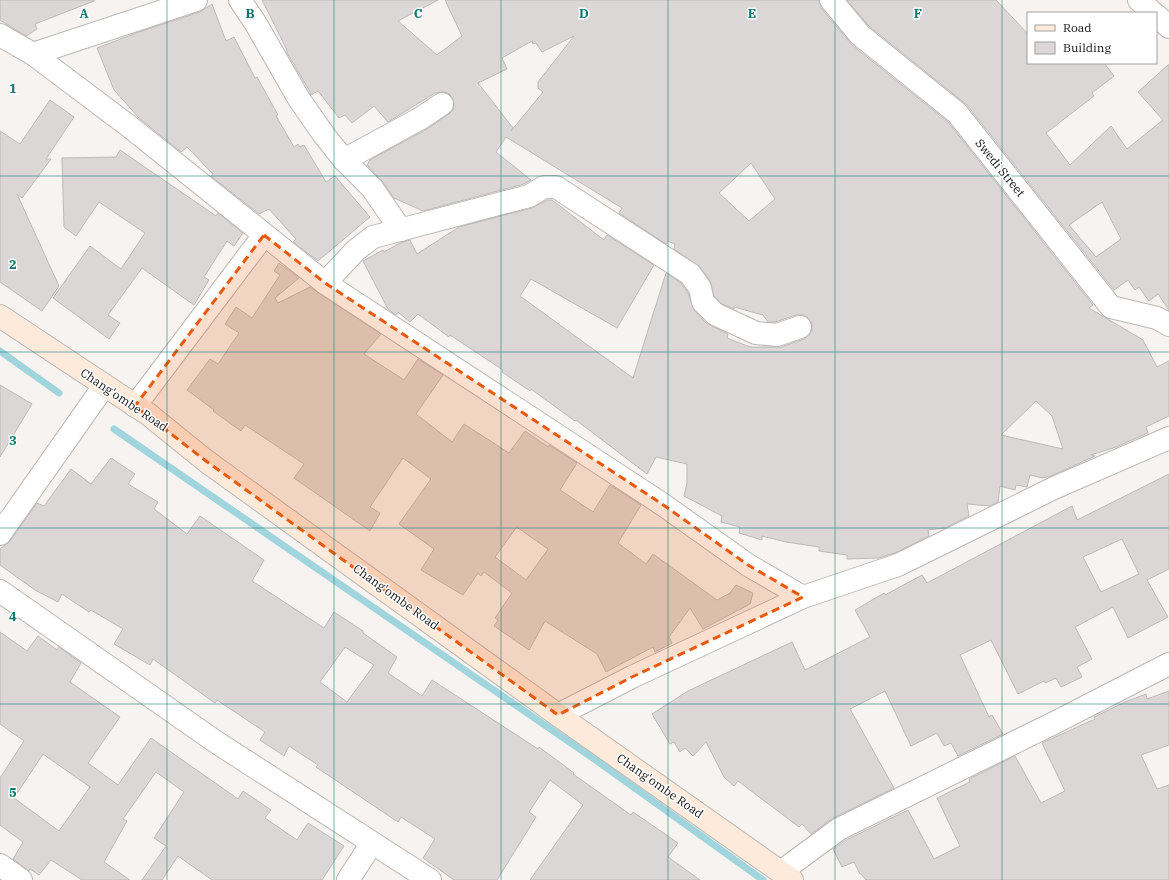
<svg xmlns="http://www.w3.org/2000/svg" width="1169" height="880" font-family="'IBM Plex Serif',serif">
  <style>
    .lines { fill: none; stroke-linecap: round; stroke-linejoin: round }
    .stream { stroke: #a0d5dd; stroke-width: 7 }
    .building { fill: #dbd7d6; stroke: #bebab9; fill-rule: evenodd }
    .street-casing { stroke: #bbb8b5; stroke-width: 24 }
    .secondary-casing { stroke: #bbb8b5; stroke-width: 24 }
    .street { stroke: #fff; stroke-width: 22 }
    .secondary { stroke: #feeadb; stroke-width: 22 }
    .marked { fill: #e8590c; fill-opacity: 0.2; stroke: #e8590c; stroke-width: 3; stroke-dasharray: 8 5; stroke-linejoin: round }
    .grid { fill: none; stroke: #0f766e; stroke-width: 1; stroke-opacity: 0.55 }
    .labels { text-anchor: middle; stroke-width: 3; stroke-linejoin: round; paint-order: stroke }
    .street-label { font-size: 12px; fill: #131211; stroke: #fff }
    .grid-label { font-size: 13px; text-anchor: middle; font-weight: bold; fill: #0f766e; stroke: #fff; stroke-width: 3; stroke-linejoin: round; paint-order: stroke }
  </style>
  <rect width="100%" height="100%" fill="#f6f3f0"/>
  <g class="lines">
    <!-- stream -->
    <g class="stream">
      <path d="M 0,351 L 59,393"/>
      <path d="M 114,429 L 600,763 L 763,880"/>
    </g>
  </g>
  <!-- building -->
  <g class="building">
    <path d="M 0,0 L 94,0 L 94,1 L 35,24 L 37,29 L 26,36 L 0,20 Z"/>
    <path d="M 262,0 L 438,0 L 398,21 L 437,55 L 462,36 L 445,0 L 819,0 L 821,8 L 852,45 L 948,122 L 1093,305 L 1089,308 L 1143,340 L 1157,367 L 1169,361 L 1169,416 L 1146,427 L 1148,433 L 1116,447 L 1091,455 L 1095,456 L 1051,476 L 1043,478 L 1030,475 L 1027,487 L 1016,485 L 1015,490 L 1000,486 L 998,502 L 990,506 L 967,504 L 969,516 L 945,528 L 928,530 L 929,536 L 895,553 L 879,558 L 847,559 L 847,555 L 819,551 L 819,547 L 786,542 L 762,536 L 762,540 L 739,533 L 740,527 L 721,522 L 722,516 L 684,496 L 687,483 L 687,464 L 656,457 L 647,474 L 576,420 L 575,421 L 531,389 L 530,391 L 502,372 L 503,370 L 450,335 L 449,337 L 418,314 L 410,322 L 398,312 L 396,315 L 388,309 L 363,261 L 383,250 L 384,252 L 400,243 L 410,240 L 417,254 L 459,227 L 532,208 L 547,200 L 552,200 L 604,240 L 607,235 L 654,265 L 617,328 L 531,279 L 520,296 L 633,378 L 666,273 L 681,283 L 688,293 L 694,310 L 706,323 L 728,334 L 727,338 L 750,347 L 781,347 L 804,339 L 809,335 L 812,330 L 812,323 L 808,318 L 803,315 L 796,315 L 775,322 L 768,322 L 763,315 L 734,307 L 734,309 L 722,304 L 714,296 L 710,281 L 700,267 L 674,249 L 675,244 L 668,241 L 666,244 L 619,213 L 622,208 L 506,137 L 496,152 L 531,180 L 524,184 L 423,211 L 394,198 L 382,181 L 367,165 L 370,160 L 427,129 L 449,114 L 453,110 L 454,104 L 452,97 L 448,93 L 442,92 L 435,93 L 388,122 L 374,106 L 352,123 L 345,115 L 339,118 L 318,91 L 311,95 L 310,92 L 286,51 L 287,50 ZM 574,36 L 538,82 L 538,88 L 543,92 L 511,131 L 513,128 L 478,83 L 507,69 L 502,58 L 532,41 L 533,44 L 536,43 L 542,52 ZM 751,163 L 775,199 L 749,221 L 719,193 ZM 1036,401 L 1052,416 L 1063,449 L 1001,435 Z"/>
    <path d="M 847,0 L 996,0 L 1028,34 L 1028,63 L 1104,63 L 1114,76 L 1092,93 L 1094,96 L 1046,133 L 1070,165 L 1111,126 L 1127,149 L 1163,120 L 1138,92 L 1169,64 L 1169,310 L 1158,294 L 1149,301 L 1139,287 L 1135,290 L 1128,280 L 1114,290 L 967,105 L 869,26 ZM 1102,202 L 1121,239 L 1096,257 L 1069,225 Z"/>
    <path d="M 212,4 L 226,41 L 234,37 L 255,78 L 257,77 L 278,115 L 276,116 L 294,147 L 298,144 L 300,147 L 304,145 L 326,182 L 335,176 L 370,217 L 318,261 L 293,242 L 296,239 L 269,209 L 259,214 L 211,176 L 213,174 L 187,147 L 181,152 L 139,118 L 114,90 L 97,48 L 139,32 L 200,12 Z"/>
    <path d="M 50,100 L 74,117 L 46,159 L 51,159 L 22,198 L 17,194 L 59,286 L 42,311 L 0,282 L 0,131 L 20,144 Z"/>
    <path d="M 120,150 L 216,216 L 218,213 L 243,233 L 234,246 L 227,241 L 204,277 L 209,280 L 194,305 L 142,268 L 108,315 L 120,323 L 109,339 L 53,298 L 90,246 L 121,269 L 145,233 L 99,202 L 76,236 L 64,227 L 62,158 L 116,157 Z"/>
    <path d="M 279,263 L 299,278 L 275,298 L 278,303 L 310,287 L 381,334 L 364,354 L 404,380 L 418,359 L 443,375 L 416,414 L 452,442 L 464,424 L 509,453 L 525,431 L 548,447 L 549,445 L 577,463 L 560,490 L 593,512 L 610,485 L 641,505 L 618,543 L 646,564 L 653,554 L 717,600 L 730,593 L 736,585 L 753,593 L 750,604 L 703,629 L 690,608 L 669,637 L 672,643 L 655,652 L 653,647 L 606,672 L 597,654 L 545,621 L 529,650 L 494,626 L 498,620 L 495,618 L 512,593 L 484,572 L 481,576 L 478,573 L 463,595 L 421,570 L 434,549 L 399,524 L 431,479 L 403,458 L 370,507 L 380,513 L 370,531 L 294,478 L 304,464 L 245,425 L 241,431 L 213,411 L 214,410 L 187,390 L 210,359 L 218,364 L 239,333 L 225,324 L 236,307 L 252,318 L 280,275 L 274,271 ZM 516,528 L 518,528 L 548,549 L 526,580 L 495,557 Z"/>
    <path d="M 0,385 L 32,404 L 0,457 Z"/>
    <path d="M 111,458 L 135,474 L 128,484 L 158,502 L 154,509 L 187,534 L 200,516 L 264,560 L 252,581 L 324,628 L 334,612 L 363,631 L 363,633 L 397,657 L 388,673 L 422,696 L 432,680 L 538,749 L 539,747 L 574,773 L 573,774 L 631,815 L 633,812 L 678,843 L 668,857 L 700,880 L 530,880 L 583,805 L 550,780 L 529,812 L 536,817 L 497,880 L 454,880 L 423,858 L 435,839 L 401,817 L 398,822 L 316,767 L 318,765 L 289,746 L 284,756 L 260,740 L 265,732 L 217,700 L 215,703 L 153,659 L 150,665 L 114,644 L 123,629 L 91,610 L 89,612 L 62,594 L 58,602 L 35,590 L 0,565 L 0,549 L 10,541 L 37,503 L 44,506 L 71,469 L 91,484 ZM 345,647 L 374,665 L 347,702 L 320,682 Z"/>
    <path d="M 1169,474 L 1169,569 L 1147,580 L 1168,617 L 1128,638 L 1113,607 L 1075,627 L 1092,659 L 1077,667 L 1082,677 L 1061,687 L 1056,678 L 1045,683 L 1044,681 L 1018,694 L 991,640 L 960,655 L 989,717 L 992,715 L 1003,734 L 958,756 L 951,743 L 944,746 L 937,733 L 911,746 L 885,691 L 850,709 L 894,788 L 833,818 L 811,834 L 802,824 L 799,827 L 738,781 L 734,786 L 724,777 L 706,742 L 693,756 L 685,748 L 680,752 L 674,742 L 670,744 L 652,714 L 688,691 L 792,642 L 805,670 L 870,637 L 855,610 L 884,593 L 885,595 L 922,575 L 927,583 L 1072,506 L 1077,520 ZM 1122,539 L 1139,574 L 1101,592 L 1083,557 Z"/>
    <path d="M 0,632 L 27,651 L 38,636 L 57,650 L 59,647 L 81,663 L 70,682 L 120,717 L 88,763 L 118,785 L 151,738 L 238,799 L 243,791 L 271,810 L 265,818 L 297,840 L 308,823 L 344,846 L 322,880 L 212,880 L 178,856 L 162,880 L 142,880 L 166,846 L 154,838 L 184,792 L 156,772 L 123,819 L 127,821 L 104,862 L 130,880 L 82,880 L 51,860 L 39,875 L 30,869 L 29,871 L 13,859 L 23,842 L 0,825 L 0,778 L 24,741 L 0,724 ZM 43,754 L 90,787 L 59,831 L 14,798 Z"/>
    <path d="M 1169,691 L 1169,745 L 1141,755 L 1157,789 L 1169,785 L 1169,880 L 866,880 L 861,874 L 860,874 L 854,862 L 842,867 L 833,849 L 846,840 L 908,810 L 934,859 L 960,846 L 937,798 L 970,782 L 969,779 L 1015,756 L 1041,803 L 1065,791 L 1042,743 L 1095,719 L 1094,717 L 1125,702 L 1146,694 L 1147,699 Z"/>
  </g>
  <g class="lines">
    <!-- street casing -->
    <g class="street-casing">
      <g id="street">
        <path d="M 240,0 L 256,24 L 299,99 L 324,135 L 344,160 L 372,188 L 401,230"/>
        <path d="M 831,0 L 860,35 L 957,113 L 1111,307 L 1157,318 L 1169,325"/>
        <path d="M 1139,0 L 1153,13"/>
        <path d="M 1156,15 L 1169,27"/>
        <path d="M 0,35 L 33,54 L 130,127 L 325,283 L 662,504 L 748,565 L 803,597"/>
        <path d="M 33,54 L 196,0"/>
        <path d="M 344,160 L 421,118 L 442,104"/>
        <path d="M 325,283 L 356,250 L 373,237 L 529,196 L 544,187 L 556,187 L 690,274 L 700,288 L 703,302 L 715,314 L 756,333 L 777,335 L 800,327"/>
        <path d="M 135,406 L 264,235"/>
        <path d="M 0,534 L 104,386"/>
        <path d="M 0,591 L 216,742 L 430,880"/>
        <path d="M 558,715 L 632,677 L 803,597 L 898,565 L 1054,488 L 1169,438"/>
        <path d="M 0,865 L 21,880"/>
        <path d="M 782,871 L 839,829 L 1054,723 L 1169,664"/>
        <path d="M 348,880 L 372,843"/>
      </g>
    </g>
    <!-- secondary casing -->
    <g class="secondary-casing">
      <path id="secondary" d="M 0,316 L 148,414 L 206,461 L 558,715 L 792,880"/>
    </g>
    <!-- street -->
    <use href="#street" class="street"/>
    <!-- secondary -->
    <use href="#secondary" class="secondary"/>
  </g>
  <!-- marked area -->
  <path class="marked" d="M 264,235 L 325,283 L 662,504 L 748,565 L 803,597 L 632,677 L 558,715 L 206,461 L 135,406 Z"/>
  <!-- grid -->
  <path class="grid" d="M 167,0 L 167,880M 334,0 L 334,880M 501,0 L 501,880M 668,0 L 668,880M 835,0 L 835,880M 1002,0 L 1002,880M 0,176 L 1169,176M 0,352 L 1169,352M 0,528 L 1169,528M 0,704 L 1169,704"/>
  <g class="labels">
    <!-- street labels -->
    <g class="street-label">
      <text transform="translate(1000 168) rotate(51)" y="4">Swedi Street</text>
      <text transform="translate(124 400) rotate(34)" y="4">Chang'ombe Road</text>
      <text transform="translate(396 597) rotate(36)" y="4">Chang'ombe Road</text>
      <text transform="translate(660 786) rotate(35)" y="4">Chang'ombe Road</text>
    </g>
  </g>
  <g class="grid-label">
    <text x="84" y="18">A</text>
    <text x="250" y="18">B</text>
    <text x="418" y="18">C</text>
    <text x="584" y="18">D</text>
    <text x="752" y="18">E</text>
    <text x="918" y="18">F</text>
    <text x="13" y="93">1</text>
    <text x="13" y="269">2</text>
    <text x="13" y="445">3</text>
    <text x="13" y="621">4</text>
    <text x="13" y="797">5</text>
  </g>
  <!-- legend -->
  <rect x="1027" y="12" width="130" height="52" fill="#ffffff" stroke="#a1a0a0"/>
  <rect x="1035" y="25" width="20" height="6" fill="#feeadb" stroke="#a1a0a0"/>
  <text x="1063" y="32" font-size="12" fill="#131211">Road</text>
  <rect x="1035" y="42" width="20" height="12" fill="#dbd7d6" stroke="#a1a0a0"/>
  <text x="1063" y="52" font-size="12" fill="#131211">Building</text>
</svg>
